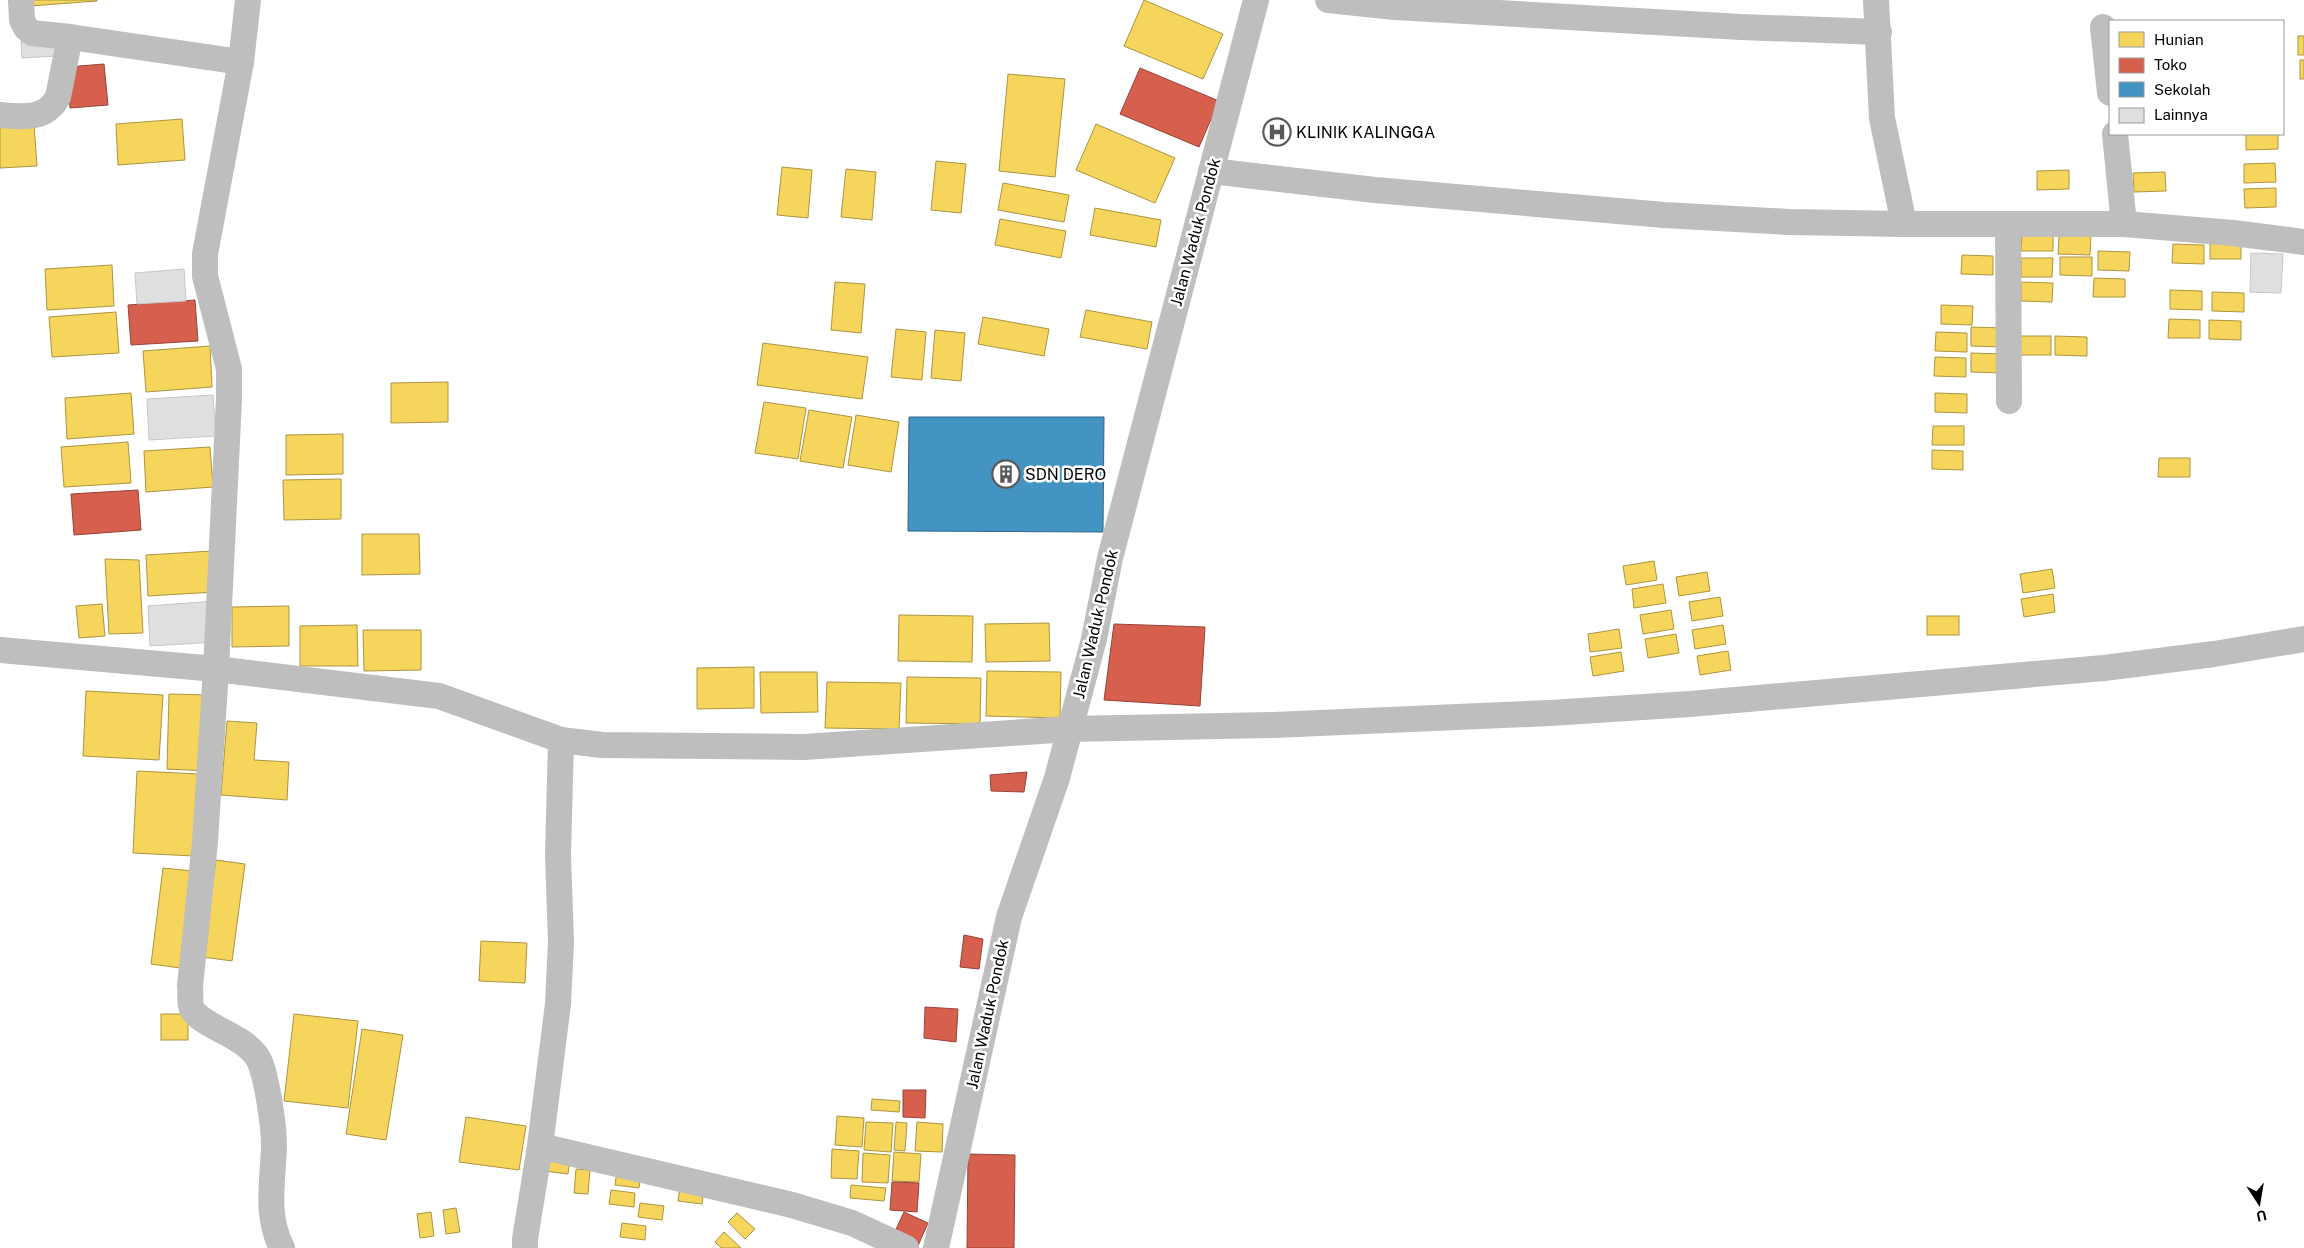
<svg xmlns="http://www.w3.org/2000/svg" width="2304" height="1248" font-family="'Public Sans',sans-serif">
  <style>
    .homes { fill: #f6d55c; stroke: #ac9540 }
    .shops { fill: #d6604d; stroke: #964336 }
    .schools { fill: #4393c3; stroke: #2f6788 }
    .building { fill: #dfdfdf; stroke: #c7c7c7 }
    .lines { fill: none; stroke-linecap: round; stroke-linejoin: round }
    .minor { stroke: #bebebe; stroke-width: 26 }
    .labels { text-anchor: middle; stroke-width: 5; stroke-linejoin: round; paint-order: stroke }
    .poi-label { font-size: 16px; fill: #000; stroke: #fff; text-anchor: start }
    .street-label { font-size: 16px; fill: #000; stroke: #fff }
  </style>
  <rect width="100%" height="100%" fill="#fff"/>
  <!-- homes -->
  <g class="homes">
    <path d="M 30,0 L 97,0 L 97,1 L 30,6 Z"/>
    <path d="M 1144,0 L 1223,34 L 1203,79 L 1124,46 Z"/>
    <rect x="2298" y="36" width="6" height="19"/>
    <rect x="2300" y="60" width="4" height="19"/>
    <path d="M 1008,74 L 1065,79 L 1055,177 L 999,171 Z"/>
    <path d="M 182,119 L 185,160 L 118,165 L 116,124 Z"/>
    <path d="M 1096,124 L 1175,158 L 1155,203 L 1076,170 Z"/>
    <path d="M 34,125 L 37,166 L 0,168 L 0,127 Z"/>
    <path d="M 2246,134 L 2278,134 L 2278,149 L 2246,150 Z"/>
    <path d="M 936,161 L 966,164 L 961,213 L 931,210 Z"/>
    <path d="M 2275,163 L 2276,182 L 2244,183 L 2244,164 Z"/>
    <path d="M 782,167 L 812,170 L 808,218 L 777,215 Z"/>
    <path d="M 846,169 L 876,172 L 872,220 L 841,217 Z"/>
    <path d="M 2069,170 L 2069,189 L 2037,190 L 2037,171 Z"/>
    <path d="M 2165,172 L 2166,191 L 2134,192 L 2133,173 Z"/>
    <path d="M 1003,183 L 1069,195 L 1064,222 L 998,210 Z"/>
    <path d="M 2276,188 L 2276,207 L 2245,208 L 2244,189 Z"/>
    <path d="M 1095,208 L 1161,220 L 1156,247 L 1090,235 Z"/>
    <path d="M 1000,219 L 1066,231 L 1061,258 L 995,245 Z"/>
    <path d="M 2022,232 L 2053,232 L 2053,251 L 2021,251 Z"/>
    <path d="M 2059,235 L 2091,235 L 2090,255 L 2058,254 Z"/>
    <rect x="2210" y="240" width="31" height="19"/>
    <path d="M 2173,244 L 2204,245 L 2204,264 L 2172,263 Z"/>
    <path d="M 2098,251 L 2130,252 L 2129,271 L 2098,270 Z"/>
    <path d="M 1962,255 L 1993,256 L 1993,275 L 1961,274 Z"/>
    <path d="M 2060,257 L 2092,257 L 2092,276 L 2060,275 Z"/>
    <path d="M 2021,258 L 2053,258 L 2052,277 L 2021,277 Z"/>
    <path d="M 112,265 L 114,306 L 47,310 L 45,269 Z"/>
    <path d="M 2094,278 L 2125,279 L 2125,297 L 2093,297 Z"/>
    <path d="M 835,282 L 865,284 L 861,333 L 831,330 Z"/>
    <path d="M 2021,282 L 2053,283 L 2052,302 L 2021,301 Z"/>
    <path d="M 2170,290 L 2202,291 L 2202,310 L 2170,309 Z"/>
    <path d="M 2212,292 L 2244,293 L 2244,312 L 2212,311 Z"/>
    <path d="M 1941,305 L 1973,306 L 1972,325 L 1941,324 Z"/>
    <path d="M 1086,310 L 1152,322 L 1147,349 L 1080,337 Z"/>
    <path d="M 116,312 L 119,353 L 52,357 L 49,317 Z"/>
    <path d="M 983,317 L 1049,329 L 1044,356 L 978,344 Z"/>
    <path d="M 2169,319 L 2200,320 L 2200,338 L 2168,338 Z"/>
    <path d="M 2209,320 L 2241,321 L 2241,340 L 2209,339 Z"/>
    <path d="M 1971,327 L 2003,328 L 2003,347 L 1971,346 Z"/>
    <path d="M 896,329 L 926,332 L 922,380 L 891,377 Z"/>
    <path d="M 935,330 L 965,333 L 961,381 L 931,378 Z"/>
    <path d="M 1936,332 L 1967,333 L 1967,352 L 1935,351 Z"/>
    <rect x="2019" y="336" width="32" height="19"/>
    <path d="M 2055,336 L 2087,337 L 2087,356 L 2055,355 Z"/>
    <path d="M 763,343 L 868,357 L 862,399 L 757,385 Z"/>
    <path d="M 210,346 L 212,387 L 146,392 L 143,351 Z"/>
    <path d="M 1971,353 L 2003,354 L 2003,373 L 1971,372 Z"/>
    <path d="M 1935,357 L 1966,358 L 1966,377 L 1934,376 Z"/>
    <path d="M 448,382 L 448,422 L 391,423 L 391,383 Z"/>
    <path d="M 131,393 L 134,434 L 67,439 L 65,398 Z"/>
    <path d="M 1935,393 L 1967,394 L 1967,413 L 1935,412 Z"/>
    <path d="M 764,402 L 806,408 L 798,459 L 755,453 Z"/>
    <path d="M 809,410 L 852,417 L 843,468 L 800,461 Z"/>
    <path d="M 856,415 L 899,422 L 891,472 L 848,465 Z"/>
    <path d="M 1933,426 L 1964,426 L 1964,445 L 1932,445 Z"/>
    <path d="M 343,434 L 343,474 L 286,475 L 286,435 Z"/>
    <path d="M 128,442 L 131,483 L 64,487 L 61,447 Z"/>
    <path d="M 210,447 L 213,487 L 146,492 L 144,451 Z"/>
    <path d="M 1932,450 L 1963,451 L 1963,470 L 1932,469 Z"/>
    <path d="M 2159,458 L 2190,458 L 2190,477 L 2158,477 Z"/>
    <path d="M 341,479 L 341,519 L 284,520 L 283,480 Z"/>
    <path d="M 362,534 L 419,534 L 420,574 L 362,575 Z"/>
    <path d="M 212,551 L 215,592 L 148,596 L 146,555 Z"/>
    <path d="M 105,559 L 139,560 L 143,633 L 109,634 Z"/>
    <path d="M 1654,561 L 1657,580 L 1626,585 L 1623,566 Z"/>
    <path d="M 2052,569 L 2055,588 L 2023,593 L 2020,574 Z"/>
    <path d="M 1707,572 L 1710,591 L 1679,596 L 1676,577 Z"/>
    <path d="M 1663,584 L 1666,603 L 1634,608 L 1632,589 Z"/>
    <path d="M 2053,594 L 2055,612 L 2024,617 L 2021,599 Z"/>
    <path d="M 1720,597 L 1723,616 L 1692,621 L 1689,602 Z"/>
    <path d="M 102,604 L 105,636 L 79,638 L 76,606 Z"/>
    <path d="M 289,606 L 289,646 L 232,647 L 232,607 Z"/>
    <path d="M 1671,610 L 1674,629 L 1643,634 L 1640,615 Z"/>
    <path d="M 899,615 L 973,616 L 972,662 L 898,661 Z"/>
    <rect x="1927" y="616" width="32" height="19"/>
    <path d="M 1049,623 L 1050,661 L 986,662 L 985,624 Z"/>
    <path d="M 357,625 L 358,666 L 300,666 L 300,626 Z"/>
    <path d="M 1723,625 L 1726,644 L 1695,649 L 1692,630 Z"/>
    <path d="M 1619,629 L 1622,648 L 1590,652 L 1588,634 Z"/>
    <path d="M 363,630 L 421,630 L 421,670 L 364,671 Z"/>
    <path d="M 1676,634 L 1679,653 L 1648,658 L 1645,639 Z"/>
    <path d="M 1728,651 L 1731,670 L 1700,675 L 1697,656 Z"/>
    <path d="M 1621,652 L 1624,671 L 1593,676 L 1590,657 Z"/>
    <path d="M 754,667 L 754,708 L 697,709 L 697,668 Z"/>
    <path d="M 987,671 L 1061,672 L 1060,718 L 986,716 Z"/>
    <path d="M 760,672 L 817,672 L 818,712 L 761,713 Z"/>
    <path d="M 907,677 L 981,678 L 980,724 L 906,723 Z"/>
    <path d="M 827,682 L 901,683 L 899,729 L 825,728 Z"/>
    <path d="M 86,691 L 163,695 L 159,760 L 83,756 Z"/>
    <path d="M 169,694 L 210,695 L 207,771 L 167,769 Z"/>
    <path d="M 227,721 L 257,723 L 254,760 L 289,762 L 287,800 L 221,795 Z"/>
    <path d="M 137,771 L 199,774 L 194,856 L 133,853 Z"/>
    <path d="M 216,860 L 245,864 L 232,961 L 203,957 Z"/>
    <path d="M 163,868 L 193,871 L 180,968 L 151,964 Z"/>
    <path d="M 481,941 L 527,943 L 525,983 L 479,981 Z"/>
    <rect x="161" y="1014" width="27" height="26"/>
    <path d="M 294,1014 L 358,1021 L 348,1108 L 284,1101 Z"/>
    <path d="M 362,1029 L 403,1035 L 386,1140 L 346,1134 Z"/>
    <path d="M 872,1099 L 900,1101 L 899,1112 L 871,1110 Z"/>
    <path d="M 837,1116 L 864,1118 L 862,1147 L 835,1145 Z"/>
    <path d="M 466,1117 L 526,1126 L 519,1170 L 459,1162 Z"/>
    <path d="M 866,1122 L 893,1123 L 891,1152 L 864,1150 Z"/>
    <path d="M 896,1122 L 907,1123 L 905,1151 L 894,1150 Z"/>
    <path d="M 917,1122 L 943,1124 L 942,1152 L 915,1151 Z"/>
    <path d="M 832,1149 L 859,1151 L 857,1179 L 831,1178 Z"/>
    <path d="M 894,1152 L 921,1154 L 919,1182 L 892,1181 Z"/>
    <path d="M 863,1153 L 890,1155 L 888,1183 L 862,1182 Z"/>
    <path d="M 546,1157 L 570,1160 L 568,1174 L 544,1171 Z"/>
    <path d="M 576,1169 L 590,1170 L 588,1194 L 574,1193 Z"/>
    <path d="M 617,1171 L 641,1174 L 639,1188 L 615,1185 Z"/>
    <path d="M 851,1185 L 886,1188 L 884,1201 L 850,1198 Z"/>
    <path d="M 680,1187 L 704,1190 L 702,1204 L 678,1201 Z"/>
    <path d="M 611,1190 L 635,1193 L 634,1207 L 609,1204 Z"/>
    <path d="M 640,1203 L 664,1206 L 662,1220 L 638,1217 Z"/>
    <path d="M 456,1208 L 460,1232 L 446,1234 L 443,1210 Z"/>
    <path d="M 431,1212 L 434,1236 L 420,1238 L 417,1214 Z"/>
    <path d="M 737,1213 L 755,1229 L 745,1239 L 728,1222 Z"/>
    <path d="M 622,1223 L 646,1226 L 645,1240 L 620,1237 Z"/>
    <path d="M 724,1232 L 741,1248 L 721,1248 L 715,1242 Z"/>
  </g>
  <!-- shops -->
  <g class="shops">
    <path d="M 104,64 L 108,105 L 70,108 L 67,67 Z"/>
    <path d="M 1140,68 L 1219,101 L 1199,147 L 1120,114 Z"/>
    <path d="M 195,300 L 198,341 L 131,345 L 128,305 Z"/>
    <path d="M 138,490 L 141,530 L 74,535 L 71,494 Z"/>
    <path d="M 1114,624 L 1205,627 L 1200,706 L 1104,700 Z"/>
    <path d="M 1027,772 L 1024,792 L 991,791 L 990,775 Z"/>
    <path d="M 964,935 L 983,939 L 979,969 L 960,967 Z"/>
    <path d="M 925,1007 L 958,1009 L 956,1042 L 924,1038 Z"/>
    <path d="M 903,1090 L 926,1090 L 925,1118 L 903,1117 Z"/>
    <path d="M 968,1154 L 1015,1155 L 1014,1248 L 967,1248 Z"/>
    <path d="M 892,1182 L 919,1183 L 917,1212 L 890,1210 Z"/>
    <path d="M 904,1212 L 928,1223 L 917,1248 L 892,1238 Z"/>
  </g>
  <!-- schools -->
  <path class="schools" d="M 909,417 L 1104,417 L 1103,532 L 908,531 Z"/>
  <!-- building -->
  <g class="building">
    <path d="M 57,39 L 58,56 L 22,58 L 21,41 Z"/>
    <path d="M 2251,253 L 2283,254 L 2281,293 L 2250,292 Z"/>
    <path d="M 184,269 L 186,301 L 137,304 L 135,273 Z"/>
    <path d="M 213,395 L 216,436 L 149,440 L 147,399 Z"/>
    <path d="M 215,601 L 217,642 L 150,646 L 148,606 Z"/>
  </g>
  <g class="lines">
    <!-- minor -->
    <g class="minor">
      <path d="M 21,0 L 22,20 L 26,28 L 32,33 L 70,37 L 241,62"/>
      <path d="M 248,0 L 241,62 L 205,254 L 205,276 L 229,369 L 229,399 L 216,669 L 205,842 L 190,986 C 191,993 189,1003 192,1009 C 203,1028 246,1035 259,1060 C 267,1078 274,1126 274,1146 C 273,1182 265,1215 282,1248"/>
      <path d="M 1328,0 L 1395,7 L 1741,27 L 1879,32"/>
      <path d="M 1876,0 L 1882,118 L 1904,224"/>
      <path d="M 2103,27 L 2110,93"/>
      <path d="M 0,115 C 23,117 46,120 58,97 L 70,37"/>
      <path d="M 2115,134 L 2124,224"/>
      <path d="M 1211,171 L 1375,190 L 1664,215 L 1789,222 L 1904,224 L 2124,224 L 2233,233 L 2304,242"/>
      <path d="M 2008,225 L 2009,401"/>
      <path d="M 0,650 L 216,669 L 439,696 L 561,740 L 602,745 L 804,747 L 1069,729 L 1274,725 L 1550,713 L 1690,704 L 2104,668 L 2214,654 L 2304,639"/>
      <path d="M 540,1146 L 792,1205 L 852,1223 L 906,1248"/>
      <path d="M 525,1248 L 525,1239 L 540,1146 L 558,1004 L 561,942 L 558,855 L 561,740"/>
      <path d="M 936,1248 L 1009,917 L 1057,778 L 1094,639 L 1110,558 L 1256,0"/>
    </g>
  </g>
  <!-- icons -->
  <defs>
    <g id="hospital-ring" transform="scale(1.4375)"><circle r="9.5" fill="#fff" stroke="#595959" stroke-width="1.5"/><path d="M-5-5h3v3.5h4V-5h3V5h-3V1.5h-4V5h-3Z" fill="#595959"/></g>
    <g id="building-ring" transform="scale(1.4375)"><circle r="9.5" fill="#fff" stroke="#595959" stroke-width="1.5"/><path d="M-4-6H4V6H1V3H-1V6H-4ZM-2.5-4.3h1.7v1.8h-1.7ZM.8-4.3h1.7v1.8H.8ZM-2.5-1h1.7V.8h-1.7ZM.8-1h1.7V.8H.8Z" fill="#595959"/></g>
  </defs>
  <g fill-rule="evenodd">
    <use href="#hospital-ring" x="1277" y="132"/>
    <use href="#building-ring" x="1006" y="474"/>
  </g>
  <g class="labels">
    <!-- poi labels -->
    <g class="poi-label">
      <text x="1296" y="138">KLINIK KALINGGA</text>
      <text x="1025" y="480">SDN DERO</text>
    </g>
    <!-- street labels -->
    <g class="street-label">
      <text transform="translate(1195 232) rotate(-75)" y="6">Jalan Waduk Pondok</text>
      <text transform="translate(1095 624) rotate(-77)" y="6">Jalan Waduk Pondok</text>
      <text transform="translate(987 1014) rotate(-78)" y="6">Jalan Waduk Pondok</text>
    </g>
  </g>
  <!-- legend -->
  <rect x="2109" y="20" width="175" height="115" fill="#ffffff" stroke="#999999"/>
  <rect x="2119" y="32" width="25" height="15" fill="#f6d55c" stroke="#999999"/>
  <text x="2154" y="45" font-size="15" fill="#000000">Hunian</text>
  <rect x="2119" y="58" width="25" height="15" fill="#d6604d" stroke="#999999"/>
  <text x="2154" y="70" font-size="15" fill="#000000">Toko</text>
  <rect x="2119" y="82" width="25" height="15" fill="#4393c3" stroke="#999999"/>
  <text x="2154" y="95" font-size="15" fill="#000000">Sekolah</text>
  <rect x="2119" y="108" width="25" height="15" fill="#dfdfdf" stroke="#999999"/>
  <text x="2154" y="120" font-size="15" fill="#000000">Lainnya</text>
  <!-- north arrow -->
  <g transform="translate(2259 1203) rotate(168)" stroke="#ffffff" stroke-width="4" paint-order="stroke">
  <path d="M0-4L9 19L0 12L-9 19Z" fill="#000000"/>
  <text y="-8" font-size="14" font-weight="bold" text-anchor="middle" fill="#000000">U</text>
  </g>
</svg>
